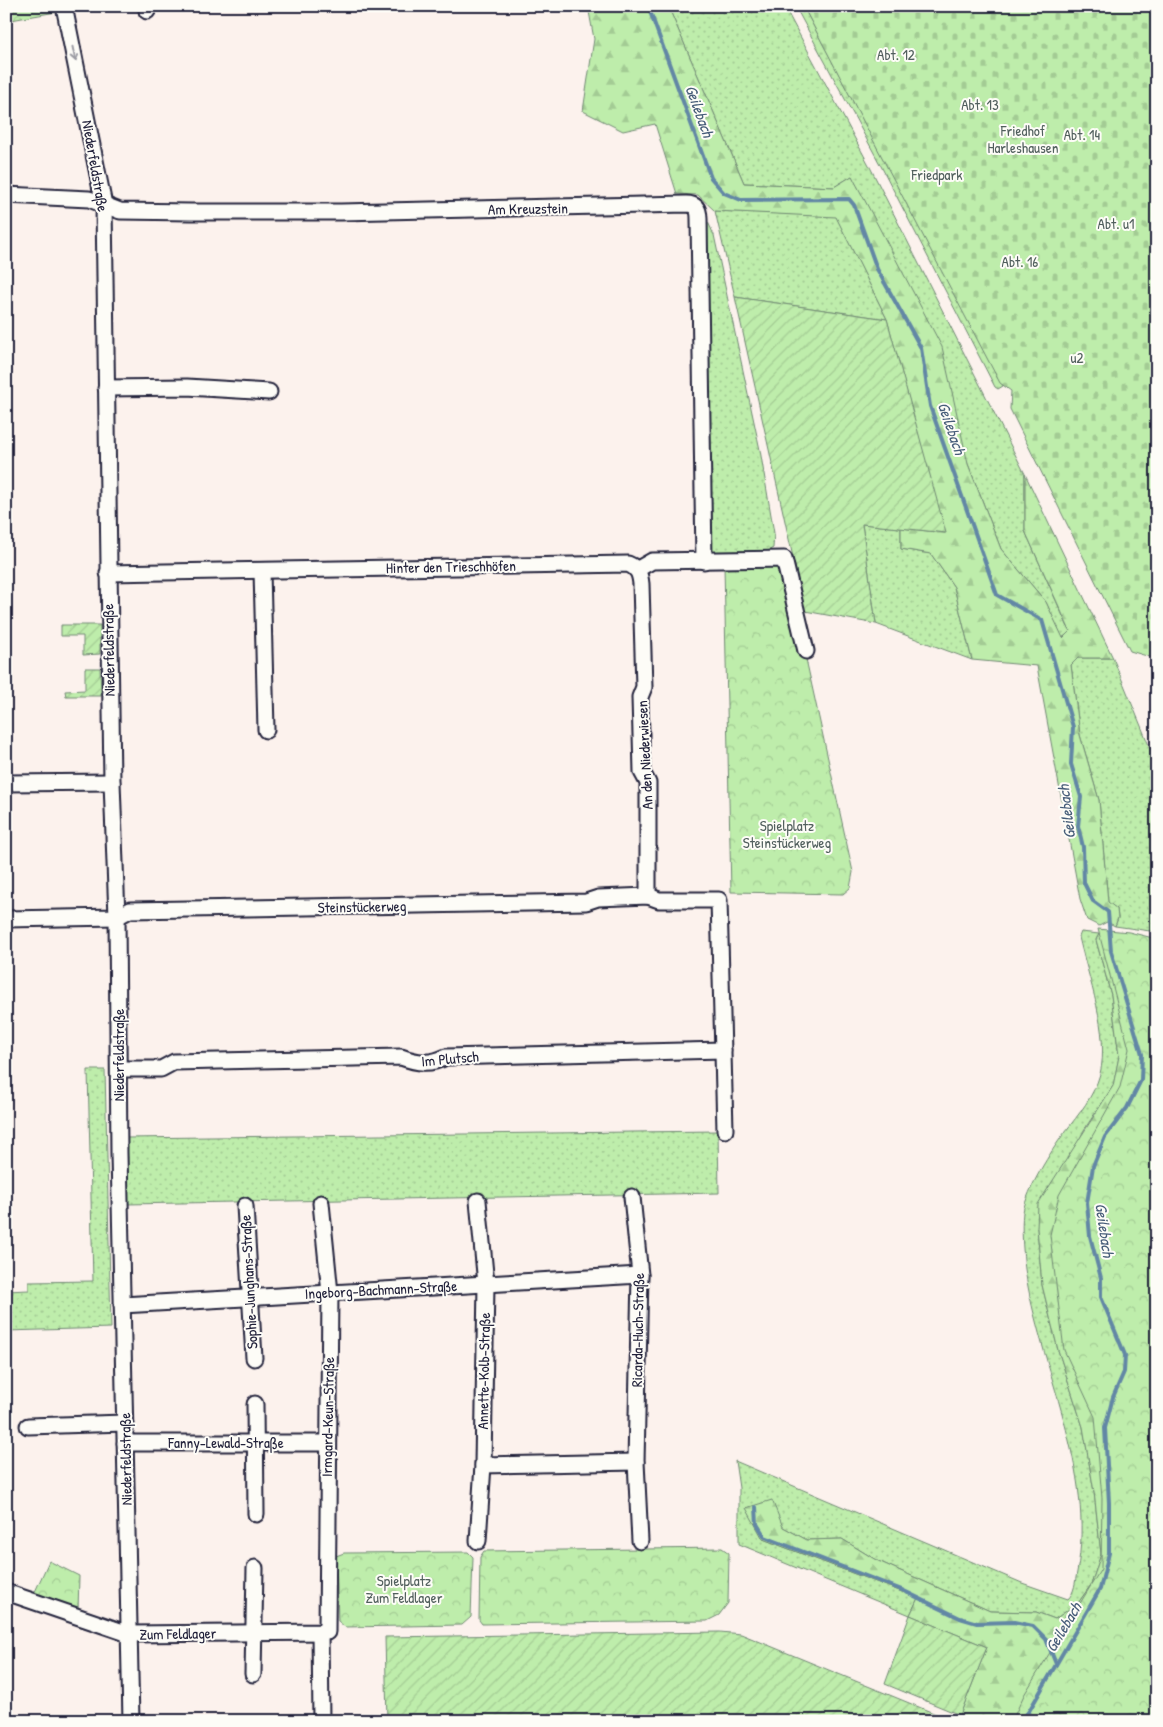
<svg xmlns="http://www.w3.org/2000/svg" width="1163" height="1727" font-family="'Patrick Hand',sans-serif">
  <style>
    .grass { fill: url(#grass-dots); stroke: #708873 }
    .forest { fill: url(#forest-firs); stroke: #708873 }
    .cemetery { fill: url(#cemetery-stones); stroke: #708873 }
    .park { fill: url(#park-crowns); stroke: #708873 }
    .garden { fill: url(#garden-furrows); stroke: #708873 }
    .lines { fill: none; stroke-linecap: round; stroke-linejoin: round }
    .stream { stroke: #6287a5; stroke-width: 4 }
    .minor-casing { stroke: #22223b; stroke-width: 19 }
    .minor { stroke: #fdfcf7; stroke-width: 15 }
    .oneway { stroke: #9a9aa2 }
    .labels { text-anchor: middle; stroke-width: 4; stroke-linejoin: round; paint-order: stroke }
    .park-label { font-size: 15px; fill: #515f5d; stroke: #fdfcf7 }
    .street-label { font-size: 15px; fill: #22223b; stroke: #fdfcf7 }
    .water-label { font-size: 16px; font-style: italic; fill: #475d79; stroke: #fdfcf7 }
  </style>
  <defs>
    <pattern id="grass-dots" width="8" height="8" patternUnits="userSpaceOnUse" patternTransform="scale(1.25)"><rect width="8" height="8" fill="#beedab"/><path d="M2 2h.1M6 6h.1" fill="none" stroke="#a3cb94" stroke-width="1.8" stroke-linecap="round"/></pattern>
    <pattern id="forest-firs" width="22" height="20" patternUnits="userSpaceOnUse" patternTransform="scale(1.25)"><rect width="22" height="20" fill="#beedab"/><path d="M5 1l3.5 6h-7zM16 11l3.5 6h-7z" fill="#a3cb94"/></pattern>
    <pattern id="cemetery-stones" width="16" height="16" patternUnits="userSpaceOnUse" patternTransform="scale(1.25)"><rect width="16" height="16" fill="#beedab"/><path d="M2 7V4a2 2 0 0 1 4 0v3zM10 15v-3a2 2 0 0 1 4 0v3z" fill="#a3cb94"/></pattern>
    <pattern id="park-crowns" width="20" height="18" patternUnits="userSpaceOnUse" patternTransform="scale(1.25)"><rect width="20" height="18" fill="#beedab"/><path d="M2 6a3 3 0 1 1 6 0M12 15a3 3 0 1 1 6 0" fill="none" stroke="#a3cb94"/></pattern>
    <pattern id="garden-furrows" width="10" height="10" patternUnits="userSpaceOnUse" patternTransform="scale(1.25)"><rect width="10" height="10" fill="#beedab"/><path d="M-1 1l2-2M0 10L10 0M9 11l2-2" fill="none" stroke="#a3cb94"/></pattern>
  </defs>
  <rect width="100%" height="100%" fill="#fcf2ed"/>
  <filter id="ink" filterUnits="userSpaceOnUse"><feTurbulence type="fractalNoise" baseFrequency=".02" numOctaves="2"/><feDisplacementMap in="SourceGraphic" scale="10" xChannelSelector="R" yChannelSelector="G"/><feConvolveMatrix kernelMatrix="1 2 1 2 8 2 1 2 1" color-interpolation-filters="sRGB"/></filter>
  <g filter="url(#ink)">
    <!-- grass -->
    <g class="grass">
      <path d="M 668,6 L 784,6 L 869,165 L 1025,474 L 1025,531 L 1070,632 L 1062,638 L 1046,602 L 1001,549 L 968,464 L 852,176 L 834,187 L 744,183 Z"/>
      <path d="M 795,6 L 803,6 L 1003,386 L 998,389 L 995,387 L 881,166 Z"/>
      <path d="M 715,211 L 836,216 L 887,319 L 735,297 Z"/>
      <path d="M 704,222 L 708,222 L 714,235 L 760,450 L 774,533 L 773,548 C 755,559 731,559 711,551 Z"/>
      <path d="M 862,524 L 901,528 L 901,549 L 931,554 L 954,587 L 972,660 L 876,624 Z"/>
      <path d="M 1078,658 L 1113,658 L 1157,765 L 1157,932 L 1115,926 L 1118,918 L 1117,909 L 1108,903 L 1099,800 L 1080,735 L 1071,665 Z"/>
      <path d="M 1081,932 L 1099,934 L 1096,940 L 1111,995 L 1119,1057 L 1113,1086 L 1084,1130 L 1037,1228 L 1042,1285 L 1058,1350 L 1083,1427 L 1094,1492 L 1101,1554 L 1091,1585 L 1078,1603 L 1055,1619 L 1036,1612 L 990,1611 L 876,1560 L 842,1539 L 807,1540 L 783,1527 L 763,1539 L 918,1598 L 910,1615 L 739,1544 L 739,1488 L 735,1461 L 1022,1583 L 1068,1599 C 1075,1592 1075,1582 1077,1572 C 1097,1474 1039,1365 1025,1269 C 1023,1252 1021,1229 1023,1212 C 1027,1189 1051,1151 1065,1132 C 1079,1114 1094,1096 1100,1074 C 1110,1034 1088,977 1079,937 Z"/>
      <path d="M 88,1070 L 105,1070 L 111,1328 L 6,1331 L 6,1291 L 29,1290 L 29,1282 L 93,1281 Z"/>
      <path d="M 718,1131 L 719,1193 L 127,1204 L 126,1138 Z"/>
    </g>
    <!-- forest -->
    <g class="forest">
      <path d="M 588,6 L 668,6 L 744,183 L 834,187 L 852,176 L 942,347 L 968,464 L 1001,549 L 1046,602 L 1063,638 L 1070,631 L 1025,531 L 1025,474 L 1113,658 L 1078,658 L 1071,665 L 1080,735 L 1099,800 L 1108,902 L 1117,909 L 1118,918 L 1115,926 L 1107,922 L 1099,926 L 1087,920 L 1080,899 L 1037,666 L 972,660 L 954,587 L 931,554 L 901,549 L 901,528 L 945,533 L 887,319 L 836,217 L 715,211 L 698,195 L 677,194 L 655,124 L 623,131 L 583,111 L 594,39 Z"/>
      <path d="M 1099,934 L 1107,937 L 1148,1046 L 1100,1376 L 1118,1568 L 1035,1721 L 973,1721 L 960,1715 L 987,1647 L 910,1615 L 918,1598 L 763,1539 L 746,1508 L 772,1500 L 783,1527 L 807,1540 L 842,1539 L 876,1560 L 990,1611 L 1036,1612 L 1055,1619 L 1078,1603 L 1091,1585 L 1101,1554 L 1094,1492 L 1083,1427 L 1058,1350 L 1042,1285 L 1037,1228 L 1038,1204 L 1113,1086 L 1119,1056 L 1111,995 L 1096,940 Z"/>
    </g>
    <!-- cemetery -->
    <path class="cemetery" d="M 803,6 L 1157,6 L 1157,659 L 1130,651 L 1010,409 L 1011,391 L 1000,383 Z"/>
    <!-- park -->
    <g class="park">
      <path d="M 6,6 L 55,6 L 56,12 L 11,20 L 6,25 Z"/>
      <path d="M 779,565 L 787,573 L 853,872 L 850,888 L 843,894 L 731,892 L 724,566 Z"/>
      <path d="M 1098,929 L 1129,932 L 1157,939 L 1157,1721 L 1012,1721 L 1024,1695 L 1101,1569 L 1102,1498 L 1095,1417 L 1064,1350 L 1050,1235 L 1059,1195 L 1120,1087 L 1129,1049 Z"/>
      <path d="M 722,1548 L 729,1553 L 728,1603 L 719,1615 L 707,1621 L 482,1624 L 479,1620 L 480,1557 L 484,1551 Z"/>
      <path d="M 468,1552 L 473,1557 L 471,1617 L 462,1625 L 345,1627 L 338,1621 L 336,1556 L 344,1553 Z"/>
      <path d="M 49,1561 L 79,1576 L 78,1611 L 34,1594 Z"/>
    </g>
    <!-- garden -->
    <g class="garden">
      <path d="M 735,297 L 887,319 L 946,533 L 862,524 L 876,624 L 805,611 Z"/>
      <path d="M 61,625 L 100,625 L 100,654 L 83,655 L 83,636 L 61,636 Z"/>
      <path d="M 85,668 L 100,668 L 101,696 L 66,696 L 65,691 L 85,690 Z"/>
      <path d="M 910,1615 L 987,1647 L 960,1715 L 885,1684 Z"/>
      <path d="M 720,1632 L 741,1634 L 953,1721 L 387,1721 L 385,1637 Z"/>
    </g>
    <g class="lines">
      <!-- stream -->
      <g class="stream">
        <path d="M 648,6 L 711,178 L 724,193 L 741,200 L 849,199 L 854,205 L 877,269 L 921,348 L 930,406 L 997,595 L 1042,620 L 1073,727 L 1071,764 L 1081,797 L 1078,826 L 1083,847 L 1084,883 L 1093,901 L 1108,912 L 1111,951 L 1142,1054 L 1141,1080 L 1127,1108 L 1105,1137 L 1093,1166 L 1087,1203 L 1090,1236 L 1101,1278 L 1101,1297 L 1125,1355 L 1124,1372 L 1113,1397 L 1105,1428 L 1109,1503 L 1109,1553 L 1100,1589 L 1029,1711 L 1021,1721"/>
        <path d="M 756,1507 L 757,1524 L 765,1537 L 902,1590 L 960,1618 L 977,1623 L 1014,1622 L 1033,1626 L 1046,1639 L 1056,1664"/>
      </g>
      <!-- minor casing -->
      <g class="minor-casing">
        <g id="minor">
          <path d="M 64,6 L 104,205 L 112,782 L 117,917 L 119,1153 L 131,1721"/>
          <path d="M 147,6 L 147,11"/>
          <path d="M 6,195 L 89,199 L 120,211 L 191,212 L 341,212 L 686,204 C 697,204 699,210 699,219 L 704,561"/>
          <path d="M 106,388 L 187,387 L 269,392"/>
          <path d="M 638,569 L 652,561 L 784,559 L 806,651"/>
          <path d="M 262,571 L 266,730"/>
          <path d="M 108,573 L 628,564 C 638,568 640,574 641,584 L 644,687 L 640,697 L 642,772 L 648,783 L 648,896"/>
          <path d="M 6,783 L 112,782"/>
          <path d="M 6,919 L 117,917 L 130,910 L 586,902 L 598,898 L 648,896 L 659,900 L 719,900 L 725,1130"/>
          <path d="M 119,1069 L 161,1069 L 174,1062 L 401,1057 C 417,1063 430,1065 446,1057 L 723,1050"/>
          <path d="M 632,1197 L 640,1275 L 636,1462 L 640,1541"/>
          <path d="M 245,1206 L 254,1358"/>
          <path d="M 122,1305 L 640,1275"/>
          <path d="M 255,1404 L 256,1514"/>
          <path d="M 28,1426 L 125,1423"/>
          <path d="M 125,1443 L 328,1443"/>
          <path d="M 483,1465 L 636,1462"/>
          <path d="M 478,1541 L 483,1465 L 486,1284 L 478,1201"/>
          <path d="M 6,1592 L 129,1634 L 327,1632 L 330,1293 L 321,1203"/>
          <path d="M 320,1632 L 321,1721"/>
          <path d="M 253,1674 L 255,1568"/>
        </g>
      </g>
      <!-- minor -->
      <use href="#minor" class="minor"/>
    </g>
    <!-- one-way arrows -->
    <defs><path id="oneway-shaft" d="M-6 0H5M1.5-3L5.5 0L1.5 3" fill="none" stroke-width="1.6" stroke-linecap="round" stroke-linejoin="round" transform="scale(1.25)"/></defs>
    <use class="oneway" href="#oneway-shaft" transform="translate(74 54) rotate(78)"/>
  </g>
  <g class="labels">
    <!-- park labels -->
    <g class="park-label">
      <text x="896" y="60">Abt. 12</text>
      <text x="980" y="110">Abt. 13</text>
      <text x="1023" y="136">Friedhof<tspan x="1023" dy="17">Harleshausen</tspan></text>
      <text x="1082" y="140">Abt. 14</text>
      <text x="937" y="180">Friedpark</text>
      <text x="1116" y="229">Abt. u1</text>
      <text x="1020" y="267">Abt. 16</text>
      <text x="1077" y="363">u2</text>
      <text x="787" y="831">Spielplatz<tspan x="787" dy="17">Steinstückerweg</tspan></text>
      <text x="404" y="1586">Spielplatz<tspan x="404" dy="17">Zum Feldlager</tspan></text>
    </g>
    <!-- street labels -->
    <g class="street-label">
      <text transform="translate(95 166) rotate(80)" y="5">Niederfeldstraße</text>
      <text transform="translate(528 209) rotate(-1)" y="5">Am Kreuzstein</text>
      <text transform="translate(451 567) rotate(-1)" y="5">Hinter den Trieschhöfen</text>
      <text transform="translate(109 650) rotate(-91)" y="5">Niederfeldstraße</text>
      <text transform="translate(645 755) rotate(-93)" y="5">An den Niederwiesen</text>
      <text transform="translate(362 907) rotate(-1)" y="5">Steinstückerweg</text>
      <text transform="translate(119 1055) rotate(-90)" y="5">Niederfeldstraße</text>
      <text transform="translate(450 1059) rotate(-5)" y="5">Im Plutsch</text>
      <text transform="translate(249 1282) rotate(-93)" y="5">Sophie-Junghans-Straße</text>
      <text transform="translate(381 1290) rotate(-3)" y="5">Ingeborg-Bachmann-Straße</text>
      <text transform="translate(638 1330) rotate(-89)" y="5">Ricarda-Huch-Straße</text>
      <text transform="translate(484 1371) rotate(-89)" y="5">Annette-Kolb-Straße</text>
      <text transform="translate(328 1417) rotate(-89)" y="5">Irmgard-Keun-Straße</text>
      <text x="226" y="1448">Fanny-Lewald-Straße</text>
      <text transform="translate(126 1459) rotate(-91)" y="5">Niederfeldstraße</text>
      <text transform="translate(178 1634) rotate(-1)" y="5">Zum Feldlager</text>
    </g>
    <!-- water labels -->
    <g class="water-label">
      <text transform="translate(700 111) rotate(70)" y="6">Geilebach</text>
      <text transform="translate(952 428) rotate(71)" y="6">Geilebach</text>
      <text transform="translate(1066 812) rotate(-97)" y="6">Geilebach</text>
      <text transform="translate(1105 1230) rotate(82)" y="6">Geilebach</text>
      <text transform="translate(1063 1627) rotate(-59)" y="6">Geilebach</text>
    </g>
  </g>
  <!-- margin -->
  <rect width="1163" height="1727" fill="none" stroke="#fdfcf7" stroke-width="25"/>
  <rect x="12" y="12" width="1138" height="1702" fill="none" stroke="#22223b" stroke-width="2" filter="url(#ink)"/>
</svg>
